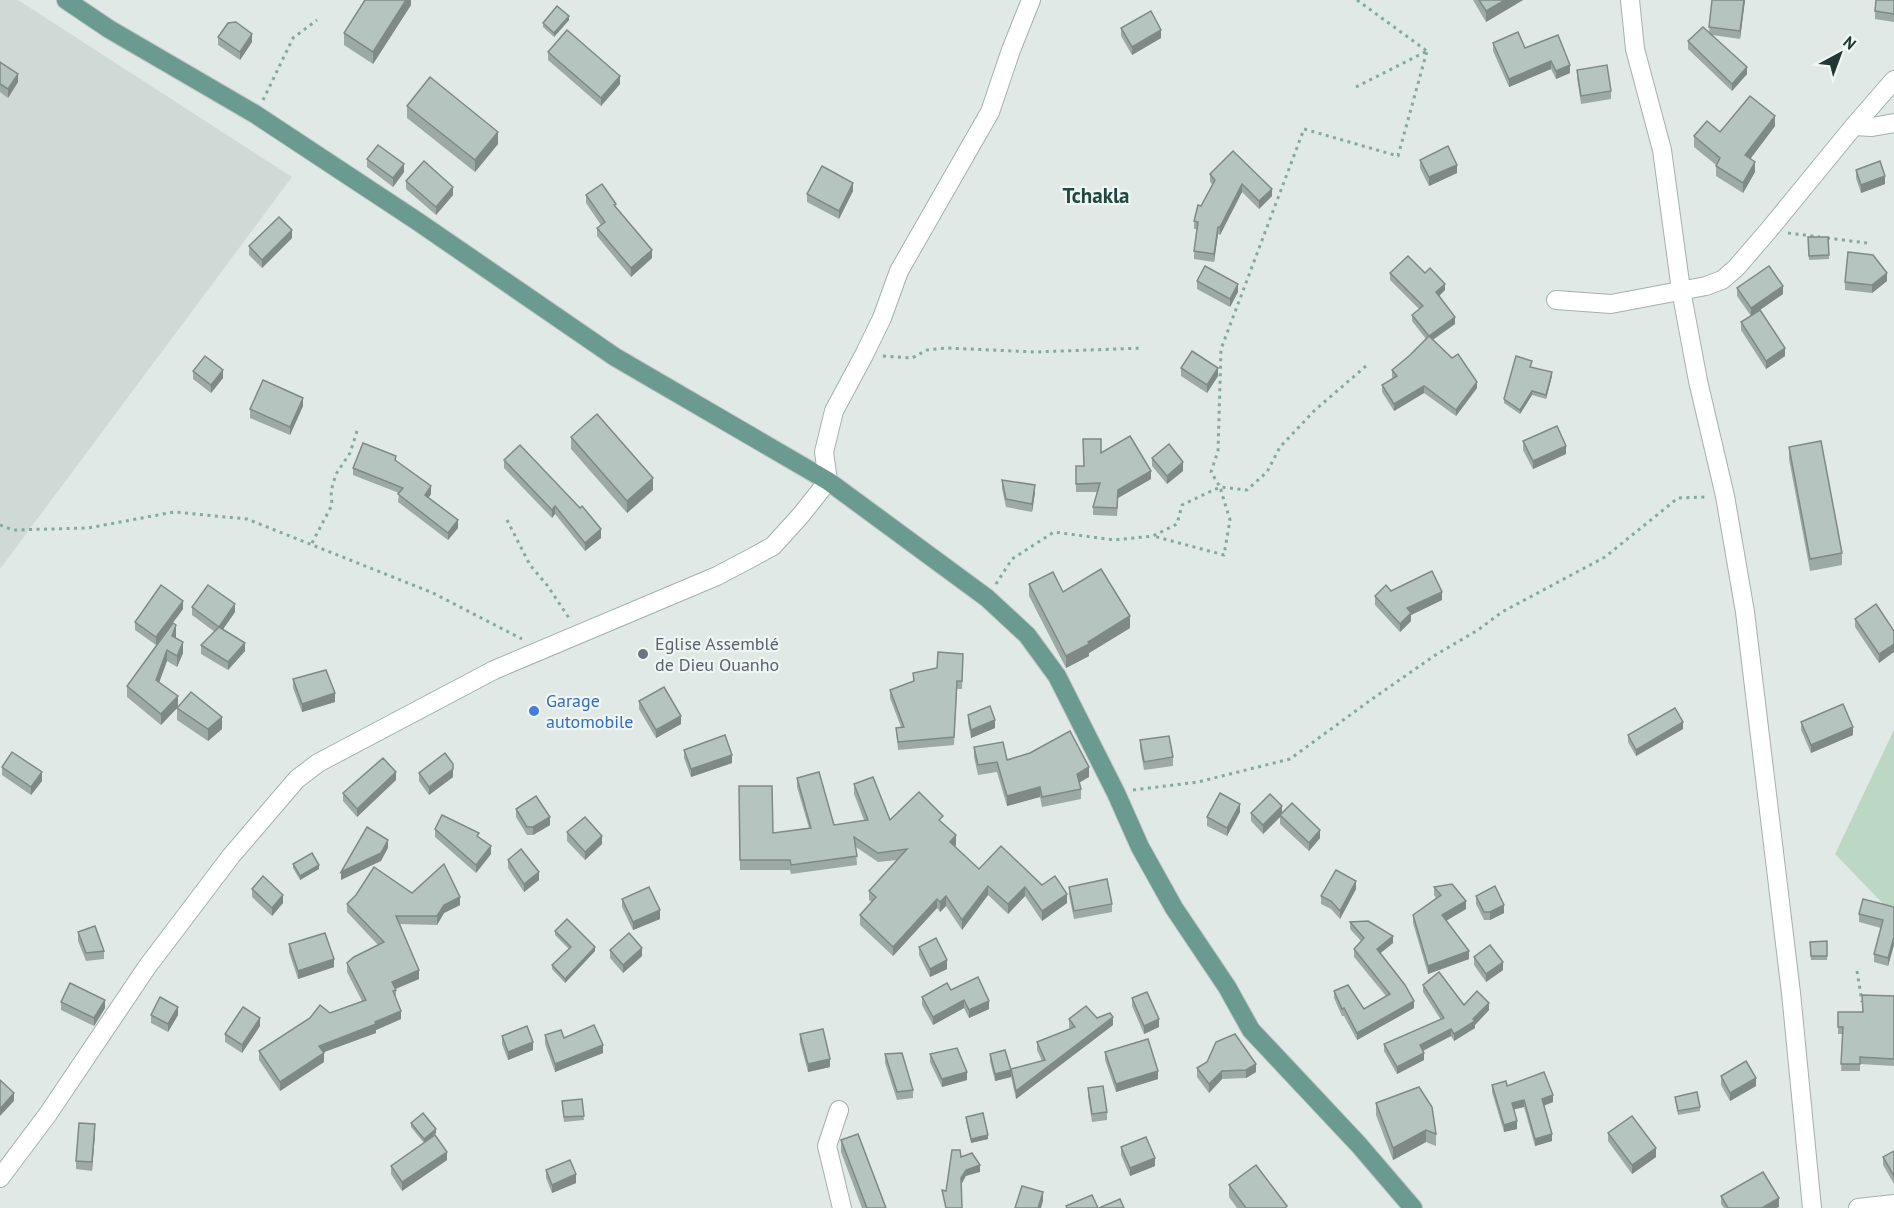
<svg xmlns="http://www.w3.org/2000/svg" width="1894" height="1208" font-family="'PT Sans',sans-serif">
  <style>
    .built { fill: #cfd9d5 }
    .green { fill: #bcd8c5 }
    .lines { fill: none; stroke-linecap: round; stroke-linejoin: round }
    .minor-casing { stroke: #a4b0ad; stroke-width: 20 }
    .primary-casing { stroke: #bdc3c2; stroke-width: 20 }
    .path { stroke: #84a99f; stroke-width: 3; stroke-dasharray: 3 4.5; stroke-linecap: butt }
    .minor { stroke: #fff; stroke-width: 18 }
    .primary { stroke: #6a9a90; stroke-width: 18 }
    .wall { fill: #9da9a4 }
    .shaded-wall { fill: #7f8986 }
    .building { fill: #b6c4bf; stroke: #7f8986; stroke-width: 1.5 }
    .worship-dot { fill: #6b7280; stroke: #f0f6f4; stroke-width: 2 }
    .shop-dot { fill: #3f7fe0; stroke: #f0f6f4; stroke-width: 2 }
    .labels { text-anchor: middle; stroke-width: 4.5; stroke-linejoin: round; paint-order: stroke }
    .worship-label { font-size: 18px; fill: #5b616d; stroke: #f0f6f4; text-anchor: start }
    .shop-label { font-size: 18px; fill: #366cbe; stroke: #f0f6f4; text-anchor: start }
    .quarter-label { font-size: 21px; font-weight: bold; fill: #214740; stroke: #f0f6f4 }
  </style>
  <rect width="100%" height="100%" fill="#e0e9e6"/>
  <!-- built -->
  <path class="built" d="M 0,0 L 18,0 L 292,177 L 0,569 Z"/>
  <!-- green -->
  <path class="green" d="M 1894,730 L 1894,915 L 1835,854 Z"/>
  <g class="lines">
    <!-- minor casing -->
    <g class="minor-casing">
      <g id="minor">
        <path d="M 1630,0 L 1635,49 L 1662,150 L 1681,290 L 1698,381 L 1725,496 L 1745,612 L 1791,993 L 1812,1208"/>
        <path d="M 1894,80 L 1854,126 L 1872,127 L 1894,123"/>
        <path d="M 1556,300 L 1611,304 L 1706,286 L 1722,280 L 1736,268 L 1768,231 L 1854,126"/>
        <path d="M 839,1110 L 827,1146 L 842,1208"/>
        <path d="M 0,1178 L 48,1114 L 147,967 L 231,856 L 297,779 L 318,763 L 494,670 L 717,576 L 753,557 L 773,546 L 801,515 L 828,481 L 824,452 L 834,411 L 864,355 L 882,318 L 899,271 L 990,112 L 1011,50 L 1031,0"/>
        <path d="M 1858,1208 L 1894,1204"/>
      </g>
    </g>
    <!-- primary casing -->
    <g class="primary-casing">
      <path id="primary" d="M 66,0 L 109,29 L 255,114 L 417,221 L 615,357 L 828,481 L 987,598 L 1027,635 L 1057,676 L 1116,793 L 1140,847 L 1174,908 L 1227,987 L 1251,1030 L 1359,1145 L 1413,1208"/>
    </g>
    <!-- path -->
    <g class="path">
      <path d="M 1357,0 L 1427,51"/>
      <path d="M 1356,87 L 1427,51"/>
      <path d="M 263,100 L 293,38 L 317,20"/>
      <path d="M 1788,233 L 1820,237"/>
      <path d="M 1827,238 L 1867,243"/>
      <path d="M 883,356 L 912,358 L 927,350 L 947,348 L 1035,352 L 1143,348"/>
      <path d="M 1366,366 L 1315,410 L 1280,447 L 1267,472 L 1247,490 L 1220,487 L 1211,472 L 1218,451 L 1221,349 L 1304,129 L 1398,156 L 1427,51"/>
      <path d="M 507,520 L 530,565 L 547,585 L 569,618"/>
      <path d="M 0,525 L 13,530 L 88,528 L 174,512 L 247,519 L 433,593 L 522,639"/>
      <path d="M 312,543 L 332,505 L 331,491 L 336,474 L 350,453 L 358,428"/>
      <path d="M 996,584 L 1012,559 L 1054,532 L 1114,540 L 1153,536 L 1177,524 L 1182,505 L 1220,487 L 1230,520 L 1224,555 L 1153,536"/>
      <path d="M 1133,790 L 1198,782 L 1290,759 L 1372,699 L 1437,654 L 1478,630 L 1502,612 L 1605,557 L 1678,498 L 1708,497"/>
      <path d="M 1857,971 L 1862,1002"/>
    </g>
    <!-- minor -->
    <use href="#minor" class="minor"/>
    <!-- primary -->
    <use href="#primary" class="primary"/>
  </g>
  <!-- wall -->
  <g class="wall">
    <path d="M 411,0 L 411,5 L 373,64 L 344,45 L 344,33 Z"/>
    <path d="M 1473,0 L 1523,0 L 1486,22 Z"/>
    <path d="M 1712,0 L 1745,0 L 1740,39 L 1712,35 L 1747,74 L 1732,91 L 1688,49 L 1688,41 L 1709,33 Z"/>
    <path d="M 1894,0 L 1894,22 L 1875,19 L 1875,11 Z"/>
    <path d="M 569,20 L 554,37 L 543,27 L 543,23 Z"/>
    <path d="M 1121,28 L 1161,38 L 1132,55 L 1121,36 Z"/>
    <path d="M 1558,35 L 1570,73 L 1556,79 L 1551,69 L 1509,87 L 1493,51 L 1493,43 L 1525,48 Z"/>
    <path d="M 218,37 L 252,42 L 240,60 L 218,45 Z"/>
    <path d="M 548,52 L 620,84 L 601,106 L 548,60 Z"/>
    <path d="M 0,62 L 18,82 L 8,98 L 0,92 Z"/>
    <path d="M 1577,70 L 1611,91 L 1611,99 L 1581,104 L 1577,78 Z"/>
    <path d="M 407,106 L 498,144 L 475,172 L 407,118 Z"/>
    <path d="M 1775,126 L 1750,159 L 1755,172 L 1743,193 L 1716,176 L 1716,165 L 1694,147 L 1694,136 L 1720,132 Z"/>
    <path d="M 1233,151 L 1272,196 L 1259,209 L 1242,192 L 1220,235 L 1218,234 L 1214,262 L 1194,259 L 1194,251 L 1197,229 L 1194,229 L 1194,221 L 1201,206 L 1213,185 L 1210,182 L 1210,174 Z"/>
    <path d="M 367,159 L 404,172 L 393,187 L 367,167 Z"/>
    <path d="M 1420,160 L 1457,173 L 1429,186 L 1420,168 Z"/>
    <path d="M 1856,170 L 1885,184 L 1861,193 L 1856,178 Z"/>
    <path d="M 406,181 L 453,195 L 436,215 L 406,189 Z"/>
    <path d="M 853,191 L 839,219 L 807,202 L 807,194 Z"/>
    <path d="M 586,195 L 616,207 L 652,258 L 631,277 L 597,236 L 597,228 L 601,225 L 586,203 Z"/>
    <path d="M 1808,237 L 1828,237 L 1829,259 L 1809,260 Z"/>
    <path d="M 292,238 L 262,268 L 249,255 L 249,246 Z"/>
    <path d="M 1390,273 L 1425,273 L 1445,290 L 1439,296 L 1455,324 L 1433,340 L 1477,388 L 1456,416 L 1424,393 L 1394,411 L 1382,392 L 1382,385 L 1393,379 L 1392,377 L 1392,370 L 1409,356 L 1426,339 L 1412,321 L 1412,315 L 1419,309 L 1390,280 Z"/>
    <path d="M 1197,281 L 1238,292 L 1230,307 L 1197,289 Z"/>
    <path d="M 1887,281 L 1872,293 L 1845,290 L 1845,282 Z"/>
    <path d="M 1737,288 L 1783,294 L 1760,310 L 1785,356 L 1766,369 L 1741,330 L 1741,322 L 1751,316 L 1737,296 Z"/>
    <path d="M 1532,365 L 1531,367 L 1552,376 L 1546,399 L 1532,395 L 1520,414 L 1504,403 L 1504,399 Z"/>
    <path d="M 1181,368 L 1218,376 L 1207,393 L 1181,376 Z"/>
    <path d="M 193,371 L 223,378 L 211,393 L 193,379 Z"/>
    <path d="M 303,406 L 290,435 L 250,418 L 250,409 Z"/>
    <path d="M 571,437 L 653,490 L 627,513 L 571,449 Z"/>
    <path d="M 1523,441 L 1566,454 L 1533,469 L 1523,450 Z"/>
    <path d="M 1789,447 L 1842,553 L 1842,565 L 1810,571 L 1789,459 Z"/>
    <path d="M 1101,453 L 1151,479 L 1118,498 L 1117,516 L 1093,515 L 1093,507 L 1097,492 L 1076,492 L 1076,466 L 1084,466 Z"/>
    <path d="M 1152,458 L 1183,471 L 1167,484 L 1152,466 Z"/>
    <path d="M 504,460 L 601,538 L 585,551 L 555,514 L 552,518 L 504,468 Z"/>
    <path d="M 396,461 L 431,494 L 428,498 L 458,528 L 448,540 L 398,502 L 399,493 L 353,475 L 353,468 Z"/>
    <path d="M 1002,480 L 1035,493 L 1032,512 L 1006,507 L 1002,488 Z"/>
    <path d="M 1029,584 L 1063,592 L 1130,628 L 1089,653 L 1089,656 L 1066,668 L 1029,596 Z"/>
    <path d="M 1391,591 L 1442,600 L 1411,615 L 1411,621 L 1400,632 L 1375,605 L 1375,596 Z"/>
    <path d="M 192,607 L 235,612 L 223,629 L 245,651 L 228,670 L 201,654 L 201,645 L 215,632 L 192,615 Z"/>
    <path d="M 183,609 L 169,628 L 176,636 L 176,638 L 183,653 L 177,667 L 167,661 L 159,682 L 178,706 L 222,729 L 208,741 L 177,720 L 177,708 L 161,725 L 127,697 L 127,686 L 156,645 L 135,630 L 135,622 Z"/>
    <path d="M 1855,619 L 1894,631 L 1879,663 L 1855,627 Z"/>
    <path d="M 963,662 L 962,689 L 957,689 L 954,745 L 898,750 L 896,728 L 901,727 L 890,698 L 890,690 L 913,682 L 913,673 Z"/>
    <path d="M 293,679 L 335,702 L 302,712 L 293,688 Z"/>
    <path d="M 639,701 L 681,724 L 656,738 L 639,709 Z"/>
    <path d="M 968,715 L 995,728 L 971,738 L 968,723 Z"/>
    <path d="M 1801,722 L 1853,735 L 1811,753 L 1801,730 Z"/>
    <path d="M 1683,729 L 1636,756 L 1628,742 L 1628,735 Z"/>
    <path d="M 1140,740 L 1173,757 L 1173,766 L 1144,770 L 1140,748 Z"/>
    <path d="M 974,747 L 1007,760 L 1089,777 L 1079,782 L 1081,789 L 1081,799 L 1042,807 L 1040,797 L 1007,806 L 997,772 L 978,775 L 974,757 Z"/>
    <path d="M 684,750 L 732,763 L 691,777 L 684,758 Z"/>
    <path d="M 2,767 L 42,781 L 31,795 L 2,775 Z"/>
    <path d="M 419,773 L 453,777 L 429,795 L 419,781 Z"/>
    <path d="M 797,778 L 834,825 L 864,820 L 854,794 L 854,784 L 890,820 L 943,823 L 956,845 L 955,847 L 979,869 L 1042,885 L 1067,903 L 1042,921 L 1025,896 L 1008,914 L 988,895 L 962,930 L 946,906 L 940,912 L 937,908 L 893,956 L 860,925 L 860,915 L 872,902 L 869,900 L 869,891 L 897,860 L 878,862 L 856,847 L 857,865 L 791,874 L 790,870 L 740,870 L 739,786 L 773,833 L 809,828 L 797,787 Z"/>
    <path d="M 396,780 L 357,817 L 343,801 L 343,793 Z"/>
    <path d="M 516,809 L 550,825 L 533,835 L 527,835 L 516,817 Z"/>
    <path d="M 1240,812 L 1227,836 L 1207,826 L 1207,817 Z"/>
    <path d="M 1251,813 L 1282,813 L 1320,838 L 1309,851 L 1280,824 L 1280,817 L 1263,834 L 1251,821 Z"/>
    <path d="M 435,829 L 479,838 L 491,854 L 476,873 L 435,837 Z"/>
    <path d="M 567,832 L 602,844 L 585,860 L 567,841 Z"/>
    <path d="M 508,860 L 539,880 L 524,892 L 508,868 Z"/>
    <path d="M 293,864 L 319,869 L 300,880 L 293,868 Z"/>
    <path d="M 1069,887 L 1112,904 L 1112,912 L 1074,919 L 1069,895 Z"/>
    <path d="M 1434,887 L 1466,909 L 1446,921 L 1469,959 L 1428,974 L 1413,923 L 1413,915 L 1436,898 L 1434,895 Z"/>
    <path d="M 252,889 L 283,903 L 272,916 L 252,897 Z"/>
    <path d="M 1356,889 L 1340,919 L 1331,909 L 1321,904 L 1321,896 Z"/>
    <path d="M 412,893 L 460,905 L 444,913 L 437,925 L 400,924 L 419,979 L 396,989 L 396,998 L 401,1019 L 376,1030 L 376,1033 L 323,1052 L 324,1062 L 280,1091 L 259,1060 L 259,1051 L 330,1013 L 362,1001 L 347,972 L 347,963 L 378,945 L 347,912 L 347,904 Z"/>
    <path d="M 1476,896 L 1504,913 L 1490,920 L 1484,920 L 1476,904 Z"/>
    <path d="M 622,899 L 660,919 L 633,930 L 622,907 Z"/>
    <path d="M 1894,907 L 1894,945 L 1888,966 L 1874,962 L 1874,954 L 1881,928 L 1859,922 L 1859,914 Z"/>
    <path d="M 1350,922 L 1393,943 L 1380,953 L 1414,1008 L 1357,1040 L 1344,1016 L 1342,1016 L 1334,998 L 1334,991 L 1364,1009 L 1386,996 L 1354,957 L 1354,949 L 1361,941 L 1350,929 Z"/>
    <path d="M 555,931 L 595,951 L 565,983 L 552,969 L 552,965 L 569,949 L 555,935 Z"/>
    <path d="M 78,932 L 104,951 L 104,959 L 86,961 L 78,941 Z"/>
    <path d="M 1827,941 L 1827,960 L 1811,960 L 1810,942 Z"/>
    <path d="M 289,944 L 334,967 L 298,979 L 289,952 Z"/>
    <path d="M 919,947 L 947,969 L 930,977 L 919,955 Z"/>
    <path d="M 610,950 L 642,956 L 623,973 L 610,958 Z"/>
    <path d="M 1474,957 L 1503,970 L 1486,982 L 1474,965 Z"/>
    <path d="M 1423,985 L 1464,1005 L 1489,1010 L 1475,1025 L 1475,1028 L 1454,1041 L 1451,1036 L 1423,1051 L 1424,1060 L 1397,1074 L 1384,1051 L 1384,1044 L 1441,1020 L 1423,992 Z"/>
    <path d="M 951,990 L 989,1009 L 969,1018 L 964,1008 L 933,1025 L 922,1005 L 922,997 Z"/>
    <path d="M 1894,996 L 1894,1066 L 1860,1064 L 1860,1071 L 1841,1071 L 1843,1034 L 1838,1034 L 1838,1012 L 1863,1012 Z"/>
    <path d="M 1132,998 L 1159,1027 L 1144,1034 L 1132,1006 Z"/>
    <path d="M 61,1002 L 105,1008 L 94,1026 L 61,1010 Z"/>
    <path d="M 151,1015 L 178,1015 L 168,1032 L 151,1023 Z"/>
    <path d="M 1097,1018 L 1113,1025 L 1016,1099 L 1011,1077 L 995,1081 L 990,1061 L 990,1054 L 1011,1070 L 1042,1061 L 1037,1050 L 1037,1042 L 1070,1029 L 1069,1027 L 1069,1019 Z"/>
    <path d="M 260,1026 L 242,1053 L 225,1042 L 225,1034 Z"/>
    <path d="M 800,1034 L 830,1067 L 808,1072 L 800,1042 Z"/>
    <path d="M 545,1035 L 564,1038 L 603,1053 L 555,1072 L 545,1044 Z"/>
    <path d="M 502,1036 L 533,1050 L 508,1060 L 502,1044 Z"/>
    <path d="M 1105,1052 L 1158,1079 L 1116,1092 L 1105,1060 Z"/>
    <path d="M 885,1054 L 913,1090 L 913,1098 L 897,1100 L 885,1063 Z"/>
    <path d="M 930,1054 L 967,1080 L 942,1087 L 930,1062 Z"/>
    <path d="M 1207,1062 L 1256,1072 L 1246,1078 L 1222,1079 L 1209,1093 L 1197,1077 L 1197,1068 Z"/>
    <path d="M 1721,1076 L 1756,1086 L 1730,1101 L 1721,1085 Z"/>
    <path d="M 1492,1085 L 1507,1086 L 1553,1102 L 1544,1106 L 1552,1141 L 1535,1146 L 1524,1107 L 1514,1109 L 1517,1129 L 1504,1132 L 1492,1092 Z"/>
    <path d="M 1088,1088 L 1107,1112 L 1107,1120 L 1092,1122 L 1088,1096 Z"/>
    <path d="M 1675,1097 L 1700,1107 L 1700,1111 L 1678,1115 Z"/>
    <path d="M 582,1099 L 584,1120 L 564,1122 L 562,1105 Z"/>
    <path d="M 1376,1103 L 1436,1134 L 1436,1146 L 1426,1142 L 1393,1160 L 1376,1115 Z"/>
    <path d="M 966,1117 L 988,1139 L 971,1143 L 966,1121 Z"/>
    <path d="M 411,1123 L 436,1133 L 424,1143 L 411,1127 Z"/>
    <path d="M 95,1133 L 92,1171 L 76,1169 L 76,1161 Z"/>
    <path d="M 1608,1133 L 1656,1157 L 1632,1174 L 1608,1141 Z"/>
    <path d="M 841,1140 L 886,1208 L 862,1208 L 841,1152 Z"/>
    <path d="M 1121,1147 L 1155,1166 L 1130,1176 L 1121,1155 Z"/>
    <path d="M 1894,1151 L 1894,1184 L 1883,1165 L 1883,1157 Z"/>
    <path d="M 447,1160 L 402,1191 L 391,1174 L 391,1166 Z"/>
    <path d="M 546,1170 L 576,1183 L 552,1193 L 546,1178 Z"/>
    <path d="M 1229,1185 L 1287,1208 L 1237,1208 L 1229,1197 Z"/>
    <path d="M 1721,1196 L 1779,1207 L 1776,1208 L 1724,1208 L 1721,1204 Z"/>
  </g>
  <!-- shaded-wall -->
  <g class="shaded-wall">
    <path d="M 406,0 L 411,0 L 411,5 L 373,64 L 373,52 Z"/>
    <path d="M 1505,0 L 1523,0 L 1486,22 L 1486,11 Z"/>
    <path d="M 1744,0 L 1745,0 L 1740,39 L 1740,31 Z"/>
    <path d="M 569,16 L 569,20 L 554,37 L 554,33 Z"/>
    <path d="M 1161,30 L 1161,38 L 1132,55 L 1132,47 Z"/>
    <path d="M 252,34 L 252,42 L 240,60 L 240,52 Z"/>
    <path d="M 1551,61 L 1551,69 L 1509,87 L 1509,79 Z"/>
    <path d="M 1570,65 L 1570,73 L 1556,79 L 1556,71 Z"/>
    <path d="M 1747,67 L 1747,74 L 1732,91 L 1732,84 Z"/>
    <path d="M 18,74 L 18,82 L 8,98 L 8,89 Z"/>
    <path d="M 620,76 L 620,84 L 601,106 L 601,98 Z"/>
    <path d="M 1775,116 L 1775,126 L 1745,166 L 1745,155 Z"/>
    <path d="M 498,132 L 498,144 L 475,172 L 475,160 Z"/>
    <path d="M 1755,162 L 1755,172 L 1743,193 L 1743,183 Z"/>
    <path d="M 404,164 L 404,172 L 393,187 L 393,178 Z"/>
    <path d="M 1457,165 L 1457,173 L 1429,186 L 1429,177 Z"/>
    <path d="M 1885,176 L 1885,184 L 1861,193 L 1861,185 Z"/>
    <path d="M 853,183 L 853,191 L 839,219 L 839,211 Z"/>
    <path d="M 1242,184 L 1242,192 L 1220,235 L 1220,227 Z"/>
    <path d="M 453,187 L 453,195 L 436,215 L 436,207 Z"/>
    <path d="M 1272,189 L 1272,196 L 1259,209 L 1259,201 Z"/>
    <path d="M 1218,227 L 1218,234 L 1214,262 L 1214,254 Z"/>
    <path d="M 292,230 L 292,238 L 262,268 L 262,260 Z"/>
    <path d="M 652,250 L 652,258 L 631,277 L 631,268 Z"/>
    <path d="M 1887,273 L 1887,281 L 1872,293 L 1872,285 Z"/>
    <path d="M 1238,284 L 1238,292 L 1230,307 L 1230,299 Z"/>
    <path d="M 1445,284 L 1445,290 L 1436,299 L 1436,292 Z"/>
    <path d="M 1783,286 L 1783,294 L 1751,316 L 1751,308 Z"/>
    <path d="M 1455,317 L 1455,324 L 1429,342 L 1429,336 Z"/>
    <path d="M 1785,348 L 1785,356 L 1766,369 L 1766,361 Z"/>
    <path d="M 1218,368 L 1218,376 L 1207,393 L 1207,385 Z"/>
    <path d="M 223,370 L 223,378 L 211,393 L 211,385 Z"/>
    <path d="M 1552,372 L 1552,376 L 1546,399 L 1546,395 Z"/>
    <path d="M 1477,382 L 1477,388 L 1456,416 L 1456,410 Z"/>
    <path d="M 1424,386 L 1424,393 L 1394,411 L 1394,404 Z"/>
    <path d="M 1532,391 L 1532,395 L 1520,414 L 1520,410 Z"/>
    <path d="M 303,398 L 303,406 L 290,435 L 290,427 Z"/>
    <path d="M 1566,446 L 1566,454 L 1533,469 L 1533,461 Z"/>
    <path d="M 1183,462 L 1183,471 L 1167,484 L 1167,476 Z"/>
    <path d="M 1151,471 L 1151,479 L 1118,498 L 1117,516 L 1118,490 Z"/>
    <path d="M 653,478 L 653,490 L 627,513 L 627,501 Z"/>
    <path d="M 1035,485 L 1035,493 L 1032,512 L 1032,504 Z"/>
    <path d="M 431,486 L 431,494 L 425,503 L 425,495 Z"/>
    <path d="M 555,506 L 555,514 L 552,518 L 552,510 Z"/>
    <path d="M 458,520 L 458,528 L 448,540 L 448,533 Z"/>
    <path d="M 601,529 L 601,538 L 585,551 L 585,543 Z"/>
    <path d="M 1442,592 L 1442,600 L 1411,615 L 1411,621 L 1400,632 L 1400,624 L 1407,608 Z"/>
    <path d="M 183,601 L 183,609 L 156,645 L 156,637 Z"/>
    <path d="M 235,604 L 235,612 L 219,635 L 219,627 Z"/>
    <path d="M 1130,616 L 1130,628 L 1089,653 L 1089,656 L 1066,668 L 1066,656 Z"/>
    <path d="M 176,625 L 176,636 L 172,647 L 172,636 Z"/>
    <path d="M 183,642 L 183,653 L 177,667 L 177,656 Z"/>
    <path d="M 245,643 L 245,651 L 228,670 L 228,662 Z"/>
    <path d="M 1894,644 L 1894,652 L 1879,663 L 1879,654 Z"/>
    <path d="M 167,650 L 167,661 L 156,691 L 156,680 Z"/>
    <path d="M 335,693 L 335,702 L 302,712 L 302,704 Z"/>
    <path d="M 178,696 L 178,707 L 161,725 L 161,714 Z"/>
    <path d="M 681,716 L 681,724 L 656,738 L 656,730 Z"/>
    <path d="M 222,717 L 222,729 L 208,741 L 208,729 Z"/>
    <path d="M 995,720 L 995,728 L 971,738 L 971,730 Z"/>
    <path d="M 1683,722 L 1683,729 L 1636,756 L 1636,750 Z"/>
    <path d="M 1853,727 L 1853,735 L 1811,753 L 1811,745 Z"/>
    <path d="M 732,755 L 732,763 L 691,777 L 691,769 Z"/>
    <path d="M 1089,767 L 1089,777 L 1077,784 L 1077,774 Z"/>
    <path d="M 453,769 L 453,777 L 429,795 L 429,787 Z"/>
    <path d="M 42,772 L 42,781 L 31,795 L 31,787 Z"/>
    <path d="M 396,772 L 396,780 L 357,817 L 357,809 Z"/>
    <path d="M 1040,787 L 1040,797 L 1007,806 L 1007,796 Z"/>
    <path d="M 1240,804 L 1240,812 L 1227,836 L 1227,828 Z"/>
    <path d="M 1282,806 L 1282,814 L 1280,815 L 1280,817 L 1263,834 L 1263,825 Z"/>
    <path d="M 550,817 L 550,825 L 533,835 L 533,827 Z"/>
    <path d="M 1320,830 L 1320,838 L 1309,851 L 1309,843 Z"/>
    <path d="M 956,835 L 956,845 L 950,852 L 950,842 Z"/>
    <path d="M 602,836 L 602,844 L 585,860 L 585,852 Z"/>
    <path d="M 388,840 L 388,848 L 381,861 L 341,880 L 341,872 Z"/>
    <path d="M 491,846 L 491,854 L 476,873 L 476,865 Z"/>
    <path d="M 319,865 L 319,869 L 300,880 L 300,876 Z"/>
    <path d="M 539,872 L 539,880 L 524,892 L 524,884 Z"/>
    <path d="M 1356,881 L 1356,889 L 1340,919 L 1340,911 Z"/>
    <path d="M 988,886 L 988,895 L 962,930 L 962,920 Z"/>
    <path d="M 1025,887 L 1025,896 L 1008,914 L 1008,904 Z"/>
    <path d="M 1067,894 L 1067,903 L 1042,921 L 1042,911 Z"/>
    <path d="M 283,895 L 283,903 L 272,916 L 272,908 Z"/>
    <path d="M 946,896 L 946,906 L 940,912 L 940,902 Z"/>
    <path d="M 460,897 L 460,905 L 444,913 L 437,925 L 437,916 L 444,905 Z"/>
    <path d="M 937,899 L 937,908 L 893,956 L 893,947 Z"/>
    <path d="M 1466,901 L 1466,909 L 1442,923 L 1442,915 Z"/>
    <path d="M 1504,905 L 1504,913 L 1490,920 L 1490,912 Z"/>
    <path d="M 660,910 L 660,919 L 633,930 L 633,922 Z"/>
    <path d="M 1393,936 L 1393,943 L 1377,956 L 1377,949 Z"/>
    <path d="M 1894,937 L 1894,945 L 1888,966 L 1888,958 Z"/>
    <path d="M 595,947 L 595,951 L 565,983 L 565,979 Z"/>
    <path d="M 642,948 L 642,956 L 623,973 L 623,965 Z"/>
    <path d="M 1469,951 L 1469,959 L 1428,974 L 1428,966 Z"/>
    <path d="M 334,959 L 334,967 L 298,979 L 298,971 Z"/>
    <path d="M 947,960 L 947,969 L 930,977 L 930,969 Z"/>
    <path d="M 1503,962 L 1503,970 L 1486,982 L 1486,974 Z"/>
    <path d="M 419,970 L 419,979 L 392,990 L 392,982 Z"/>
    <path d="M 105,1000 L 105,1008 L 94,1026 L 94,1018 Z"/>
    <path d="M 964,1000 L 964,1008 L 933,1025 L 933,1017 Z"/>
    <path d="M 989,1001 L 989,1009 L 969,1018 L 969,1010 Z"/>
    <path d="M 1414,1001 L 1414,1008 L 1357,1040 L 1357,1033 Z"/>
    <path d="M 1489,1003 L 1489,1010 L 1475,1025 L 1475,1028 L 1454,1041 L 1454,1034 L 1473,1019 Z"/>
    <path d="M 178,1007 L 178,1015 L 168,1032 L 168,1024 Z"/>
    <path d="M 401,1011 L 401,1019 L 376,1030 L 376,1033 L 319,1054 L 319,1046 Z"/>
    <path d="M 1113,1017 L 1113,1025 L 1016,1099 L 1016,1091 Z"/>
    <path d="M 260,1018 L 260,1026 L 242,1053 L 242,1045 Z"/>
    <path d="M 1159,1019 L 1159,1027 L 1144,1034 L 1144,1026 Z"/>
    <path d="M 1451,1029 L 1451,1036 L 1420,1052 L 1420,1045 Z"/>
    <path d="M 533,1042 L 533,1050 L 508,1060 L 508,1052 Z"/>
    <path d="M 603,1045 L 603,1053 L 555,1072 L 555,1064 Z"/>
    <path d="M 324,1053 L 324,1062 L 280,1091 L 280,1082 Z"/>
    <path d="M 1424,1053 L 1424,1060 L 1397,1074 L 1397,1067 Z"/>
    <path d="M 830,1059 L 830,1067 L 808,1072 L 808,1064 Z"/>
    <path d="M 1256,1064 L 1256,1072 L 1246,1078 L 1246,1070 Z"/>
    <path d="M 1011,1070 L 1011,1077 L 995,1081 L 995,1074 Z"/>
    <path d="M 1158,1071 L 1158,1079 L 1116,1092 L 1116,1084 Z"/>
    <path d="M 1222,1071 L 1222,1079 L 1209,1093 L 1209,1084 Z"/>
    <path d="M 967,1072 L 967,1080 L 942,1087 L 942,1079 Z"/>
    <path d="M 1756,1078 L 1756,1086 L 1730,1101 L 1730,1093 Z"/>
    <path d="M 14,1093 L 14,1101 L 0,1116 L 0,1109 Z"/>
    <path d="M 1553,1095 L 1553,1102 L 1542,1106 L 1542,1099 Z"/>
    <path d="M 1524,1100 L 1524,1107 L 1512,1110 L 1512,1103 Z"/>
    <path d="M 1517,1121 L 1517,1129 L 1504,1132 L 1504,1125 Z"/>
    <path d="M 95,1124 L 95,1133 L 92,1171 L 92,1162 Z"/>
    <path d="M 436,1129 L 436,1133 L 424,1143 L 424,1139 Z"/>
    <path d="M 1426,1130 L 1426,1142 L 1393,1160 L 1393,1148 Z"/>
    <path d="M 1552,1134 L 1552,1141 L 1535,1146 L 1535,1139 Z"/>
    <path d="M 988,1135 L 988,1139 L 971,1143 L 971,1139 Z"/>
    <path d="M 1656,1148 L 1656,1157 L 1632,1174 L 1632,1165 Z"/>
    <path d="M 447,1152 L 447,1160 L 402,1191 L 402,1182 Z"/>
    <path d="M 1155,1158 L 1155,1166 L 1130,1176 L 1130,1168 Z"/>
    <path d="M 980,1165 L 980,1172 L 966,1176 L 961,1185 L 961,1178 L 966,1170 Z"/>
    <path d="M 576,1174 L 576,1183 L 552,1193 L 552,1185 Z"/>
    <path d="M 1043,1192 L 1043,1201 L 1041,1208 L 1038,1208 Z"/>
    <path d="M 1779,1198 L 1779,1207 L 1776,1208 L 1762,1208 Z"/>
  </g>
  <!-- building -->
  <g class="building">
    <path d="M 365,0 L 406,0 L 373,52 L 344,33 Z"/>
    <path d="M 1479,0 L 1505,0 L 1486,11 Z"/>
    <path d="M 1712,0 L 1744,0 L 1740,31 L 1709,27 Z"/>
    <path d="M 1876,0 L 1894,0 L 1894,14 L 1875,11 Z"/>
    <path d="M 557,6 L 569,16 L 554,33 L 543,23 Z"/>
    <path d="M 1151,11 L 1161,30 L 1132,47 L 1121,28 Z"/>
    <path d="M 236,22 L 252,34 L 240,52 L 218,37 L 228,23 Z"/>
    <path d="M 1703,27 L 1747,67 L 1732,84 L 1688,41 Z"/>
    <path d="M 567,30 L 620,76 L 601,98 L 548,52 Z"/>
    <path d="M 1518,32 L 1525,48 L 1558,35 L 1570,65 L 1556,71 L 1551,61 L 1509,79 L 1493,43 Z"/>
    <path d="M 0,62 L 18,74 L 8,89 L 0,84 Z"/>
    <path d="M 1607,65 L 1611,91 L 1581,96 L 1577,70 Z"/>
    <path d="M 430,77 L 498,132 L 475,160 L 407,106 Z"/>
    <path d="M 1750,96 L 1775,116 L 1745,155 L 1755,162 L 1743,183 L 1716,166 L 1720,158 L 1694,136 L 1707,121 L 1720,132 Z"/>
    <path d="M 378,145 L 404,164 L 393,178 L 367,159 Z"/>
    <path d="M 1448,146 L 1457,165 L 1429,177 L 1420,160 Z"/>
    <path d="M 1233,151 L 1272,189 L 1259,201 L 1242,184 L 1220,227 L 1218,227 L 1214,254 L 1194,251 L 1198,222 L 1194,221 L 1198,205 L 1201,206 L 1215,180 L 1210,174 Z"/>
    <path d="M 424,161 L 453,187 L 436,207 L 406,181 Z"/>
    <path d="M 1880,161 L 1885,176 L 1861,185 L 1856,170 Z"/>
    <path d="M 822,166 L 853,183 L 839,211 L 807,194 Z"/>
    <path d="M 602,184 L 616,204 L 614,205 L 652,250 L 631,268 L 597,228 L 605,222 L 586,195 Z"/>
    <path d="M 279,217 L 292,230 L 262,260 L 249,246 Z"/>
    <path d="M 1808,237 L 1828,237 L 1829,255 L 1809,256 Z"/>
    <path d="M 1848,252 L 1873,255 L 1887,273 L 1872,285 L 1845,282 Z"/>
    <path d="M 1408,256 L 1425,273 L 1430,268 L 1445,284 L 1436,292 L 1455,317 L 1429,336 L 1412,315 L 1423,306 L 1390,273 Z"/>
    <path d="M 1205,266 L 1238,284 L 1230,299 L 1197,281 Z"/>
    <path d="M 1769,266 L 1783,286 L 1751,308 L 1737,288 Z"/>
    <path d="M 1760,310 L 1785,348 L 1766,361 L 1741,322 Z"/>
    <path d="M 1429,336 L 1452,358 L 1458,354 L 1477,382 L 1456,410 L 1424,386 L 1394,404 L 1382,385 L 1397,376 L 1392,370 L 1409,356 Z"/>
    <path d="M 1192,351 L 1218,368 L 1207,385 L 1181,368 Z"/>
    <path d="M 205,356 L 223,370 L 211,385 L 193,371 Z"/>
    <path d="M 1516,356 L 1532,361 L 1530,367 L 1552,372 L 1546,395 L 1532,391 L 1520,410 L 1504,399 Z"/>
    <path d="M 263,380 L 303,398 L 290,427 L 250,409 Z"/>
    <path d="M 597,414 L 653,478 L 627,501 L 571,437 Z"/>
    <path d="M 1557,426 L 1566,446 L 1533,461 L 1523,441 Z"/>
    <path d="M 1130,436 L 1151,471 L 1118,490 L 1117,508 L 1093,507 L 1100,483 L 1076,484 L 1076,466 L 1084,466 L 1083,439 L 1101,439 L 1101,453 Z"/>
    <path d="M 1821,441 L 1842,553 L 1810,559 L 1789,447 Z"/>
    <path d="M 363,443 L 396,456 L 395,460 L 431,486 L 425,495 L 458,520 L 448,533 L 398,494 L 403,488 L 353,468 Z"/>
    <path d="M 1169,444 L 1183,462 L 1167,476 L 1152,458 Z"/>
    <path d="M 520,445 L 580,508 L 582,506 L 601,529 L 585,543 L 555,506 L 552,510 L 504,460 Z"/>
    <path d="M 1002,480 L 1035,485 L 1032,504 L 1006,499 Z"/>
    <path d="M 1101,569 L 1130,616 L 1088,642 L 1089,644 L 1066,656 L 1029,584 L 1053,572 L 1063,592 Z"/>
    <path d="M 1432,571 L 1442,592 L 1407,608 L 1411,613 L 1400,624 L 1375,596 L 1386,585 L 1391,591 Z"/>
    <path d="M 161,585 L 183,601 L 156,637 L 135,622 Z"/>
    <path d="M 208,585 L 235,604 L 219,627 L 192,607 Z"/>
    <path d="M 1876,604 L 1894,631 L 1894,644 L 1879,654 L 1855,619 Z"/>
    <path d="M 173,623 L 176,625 L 172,636 L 183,642 L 177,656 L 167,650 L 156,680 L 178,696 L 161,714 L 127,686 Z"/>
    <path d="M 219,627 L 245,643 L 228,662 L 201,645 Z"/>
    <path d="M 938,652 L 963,654 L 962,681 L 957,681 L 954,737 L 898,742 L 896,728 L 904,727 L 890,690 L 914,681 L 913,673 L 937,668 Z"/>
    <path d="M 326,670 L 335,693 L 302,704 L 293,679 Z"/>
    <path d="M 664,687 L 681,716 L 656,730 L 639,701 Z"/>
    <path d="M 191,692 L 222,717 L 208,729 L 177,708 Z"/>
    <path d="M 1843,704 L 1853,727 L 1811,745 L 1801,722 Z"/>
    <path d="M 990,706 L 995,720 L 971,730 L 968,715 Z"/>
    <path d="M 1675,708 L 1683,722 L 1636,750 L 1628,735 Z"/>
    <path d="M 1070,731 L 1089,767 L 1077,774 L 1081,789 L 1042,797 L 1040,787 L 1007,796 L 997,762 L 978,765 L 974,747 L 1003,742 L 1007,760 L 1030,753 Z"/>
    <path d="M 725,735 L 732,755 L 691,769 L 684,750 Z"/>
    <path d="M 1169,736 L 1173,757 L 1144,762 L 1140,740 Z"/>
    <path d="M 12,752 L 42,772 L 31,787 L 2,767 Z"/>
    <path d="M 445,753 L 453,764 L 453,769 L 429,787 L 419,773 Z"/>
    <path d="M 383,758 L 396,772 L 357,809 L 343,793 Z"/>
    <path d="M 819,772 L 834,825 L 868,820 L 854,784 L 873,777 L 890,820 L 919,792 L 943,816 L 939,820 L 956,835 L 950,842 L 979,869 L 1001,846 L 1042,885 L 1055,876 L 1067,894 L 1042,911 L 1025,887 L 1008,904 L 988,886 L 962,920 L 946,896 L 940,902 L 937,899 L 893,947 L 860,915 L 876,897 L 869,891 L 907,849 L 878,853 L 854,837 L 857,856 L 791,865 L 790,860 L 740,860 L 739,786 L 772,786 L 773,833 L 811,828 L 797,778 Z"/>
    <path d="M 1220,793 L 1240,804 L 1227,828 L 1207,817 Z"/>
    <path d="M 1270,794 L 1282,806 L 1263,825 L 1251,813 Z"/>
    <path d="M 536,796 L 550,817 L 533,827 L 527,827 L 516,809 Z"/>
    <path d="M 1292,803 L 1320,830 L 1309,843 L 1280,815 Z"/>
    <path d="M 442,815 L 479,833 L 477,836 L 491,846 L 476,865 L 435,829 Z"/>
    <path d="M 585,817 L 602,836 L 585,852 L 567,832 Z"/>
    <path d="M 367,827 L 388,840 L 381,853 L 341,872 Z"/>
    <path d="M 521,849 L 539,872 L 524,884 L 508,860 Z"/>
    <path d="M 312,853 L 319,865 L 300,876 L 293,864 Z"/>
    <path d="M 444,864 L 460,897 L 444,905 L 437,916 L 396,916 L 419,970 L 392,982 L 396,990 L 393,991 L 401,1011 L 375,1022 L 376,1024 L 319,1046 L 324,1053 L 280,1082 L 259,1051 L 310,1018 L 320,1005 L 330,1013 L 366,1000 L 347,963 L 354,957 L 384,942 L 347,904 L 356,895 L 374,867 L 412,893 Z"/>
    <path d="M 1336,870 L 1356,881 L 1340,911 L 1331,901 L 1321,896 Z"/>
    <path d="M 263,876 L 283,895 L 272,908 L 252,889 Z"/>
    <path d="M 1107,879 L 1112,904 L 1074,911 L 1069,887 Z"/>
    <path d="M 1452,884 L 1466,901 L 1442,915 L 1469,951 L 1428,966 L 1413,915 L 1441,895 L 1434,887 Z"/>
    <path d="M 1495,886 L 1504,905 L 1490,912 L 1484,912 L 1476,896 Z"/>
    <path d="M 649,887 L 660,910 L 633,922 L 622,899 Z"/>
    <path d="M 1863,899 L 1894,907 L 1894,937 L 1888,958 L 1874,954 L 1883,920 L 1859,914 Z"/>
    <path d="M 567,919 L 595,947 L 565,979 L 552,965 L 571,947 L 555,931 Z"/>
    <path d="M 1368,921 L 1393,936 L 1377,949 L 1405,985 L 1414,1001 L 1357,1033 L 1344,1008 L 1342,1009 L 1334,991 L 1348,985 L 1364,1009 L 1390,994 L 1354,949 L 1364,938 L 1350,922 Z"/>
    <path d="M 95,926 L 104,951 L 86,953 L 78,932 Z"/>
    <path d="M 325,933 L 334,959 L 298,971 L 289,944 Z"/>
    <path d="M 629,933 L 642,948 L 623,965 L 610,950 Z"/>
    <path d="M 936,938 L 947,960 L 930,969 L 919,947 Z"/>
    <path d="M 1827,941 L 1827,956 L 1811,956 L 1810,942 Z"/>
    <path d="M 1490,945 L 1503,962 L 1486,974 L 1474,957 Z"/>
    <path d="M 1439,972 L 1464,1005 L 1477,991 L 1489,1003 L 1473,1019 L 1475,1021 L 1454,1034 L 1451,1029 L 1420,1045 L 1424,1053 L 1397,1067 L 1384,1044 L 1444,1018 L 1423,985 Z"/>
    <path d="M 978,977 L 989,1001 L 969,1010 L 964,1000 L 933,1017 L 922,997 L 947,983 L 951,990 Z"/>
    <path d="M 70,983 L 105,1000 L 94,1018 L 61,1002 Z"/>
    <path d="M 1147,992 L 1159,1019 L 1144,1026 L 1132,998 Z"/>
    <path d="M 1862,995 L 1894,996 L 1894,1059 L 1860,1057 L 1860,1064 L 1841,1064 L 1843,1027 L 1838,1027 L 1838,1012 L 1863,1012 Z"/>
    <path d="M 160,997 L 178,1007 L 168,1024 L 151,1015 Z"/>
    <path d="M 1086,1006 L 1097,1018 L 1110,1013 L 1113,1017 L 1016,1091 L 1011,1069 L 1045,1060 L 1037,1042 L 1075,1027 L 1069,1019 Z"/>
    <path d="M 243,1007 L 260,1018 L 242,1045 L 225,1034 Z"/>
    <path d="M 594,1025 L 603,1045 L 555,1064 L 545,1035 L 561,1030 L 564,1038 Z"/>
    <path d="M 527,1026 L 533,1042 L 508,1052 L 502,1036 Z"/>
    <path d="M 823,1029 L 830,1059 L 808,1064 L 800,1034 Z"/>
    <path d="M 1235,1034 L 1256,1064 L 1246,1070 L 1222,1071 L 1209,1084 L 1197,1068 L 1207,1062 L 1216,1042 Z"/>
    <path d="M 1148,1039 L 1158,1071 L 1116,1084 L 1105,1052 Z"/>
    <path d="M 957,1048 L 967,1072 L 942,1079 L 930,1054 Z"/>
    <path d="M 1005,1050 L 1011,1070 L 995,1074 L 990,1054 Z"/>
    <path d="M 902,1053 L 913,1090 L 897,1092 L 885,1054 Z"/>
    <path d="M 1746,1061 L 1756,1078 L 1730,1093 L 1721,1076 Z"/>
    <path d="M 1544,1072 L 1553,1095 L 1542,1099 L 1552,1134 L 1535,1139 L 1524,1100 L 1512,1103 L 1517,1121 L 1504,1125 L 1492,1085 L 1506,1081 L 1507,1086 Z"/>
    <path d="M 0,1080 L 14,1093 L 0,1109 Z"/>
    <path d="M 1103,1086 L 1107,1112 L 1092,1114 L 1088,1088 Z"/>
    <path d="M 1419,1087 L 1432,1107 L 1436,1134 L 1426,1130 L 1393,1148 L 1376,1103 Z"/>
    <path d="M 1697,1092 L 1700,1107 L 1678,1111 L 1675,1097 Z"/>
    <path d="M 582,1099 L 584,1116 L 564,1117 L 562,1101 Z"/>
    <path d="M 423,1113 L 436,1129 L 424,1139 L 411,1123 Z"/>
    <path d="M 983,1113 L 988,1135 L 971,1139 L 966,1117 Z"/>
    <path d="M 1632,1116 L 1656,1148 L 1632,1165 L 1608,1133 Z"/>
    <path d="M 79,1123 L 95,1124 L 92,1162 L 76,1161 Z"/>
    <path d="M 858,1134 L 886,1208 L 867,1208 L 841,1140 Z"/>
    <path d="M 435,1135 L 447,1152 L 402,1182 L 391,1166 Z"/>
    <path d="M 1146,1137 L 1155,1158 L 1130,1168 L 1121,1147 Z"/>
    <path d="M 952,1150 L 960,1150 L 961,1157 L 972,1153 L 980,1165 L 966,1170 L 961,1178 L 962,1208 L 946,1208 L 942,1190 L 946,1191 Z"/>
    <path d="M 1894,1151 L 1894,1176 L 1883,1157 Z"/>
    <path d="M 570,1160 L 576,1174 L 552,1185 L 546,1170 Z"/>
    <path d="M 1256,1165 L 1287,1206 L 1285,1208 L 1246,1208 L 1229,1185 Z"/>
    <path d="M 1763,1172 L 1779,1198 L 1762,1208 L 1728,1208 L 1721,1196 Z"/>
    <path d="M 1022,1186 L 1043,1192 L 1038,1208 L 1015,1208 Z"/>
    <path d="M 1092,1195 L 1098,1208 L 1067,1208 L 1066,1206 Z"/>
    <path d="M 1120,1199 L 1124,1208 L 1099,1208 Z"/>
  </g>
  <!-- markers -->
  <circle class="worship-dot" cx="643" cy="654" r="6"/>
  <circle class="shop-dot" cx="534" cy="711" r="6"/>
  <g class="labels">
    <!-- worship labels -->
    <g class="worship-label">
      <text x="655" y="650">Eglise Assemblé<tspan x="655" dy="21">de Dieu Ouanho</tspan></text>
    </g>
    <!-- shop labels -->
    <g class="shop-label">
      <text x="546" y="707">Garage<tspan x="546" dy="21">automobile</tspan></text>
    </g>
    <!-- quarter labels -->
    <g class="quarter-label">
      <text x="1096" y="203">Tchakla</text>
    </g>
  </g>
  <!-- north arrow -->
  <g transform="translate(1840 54) rotate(41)" stroke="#f0f6f4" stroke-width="4.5" paint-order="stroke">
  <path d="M0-4.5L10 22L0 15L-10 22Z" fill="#233833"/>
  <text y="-9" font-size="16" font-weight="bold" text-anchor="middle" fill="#233833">N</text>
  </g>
</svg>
